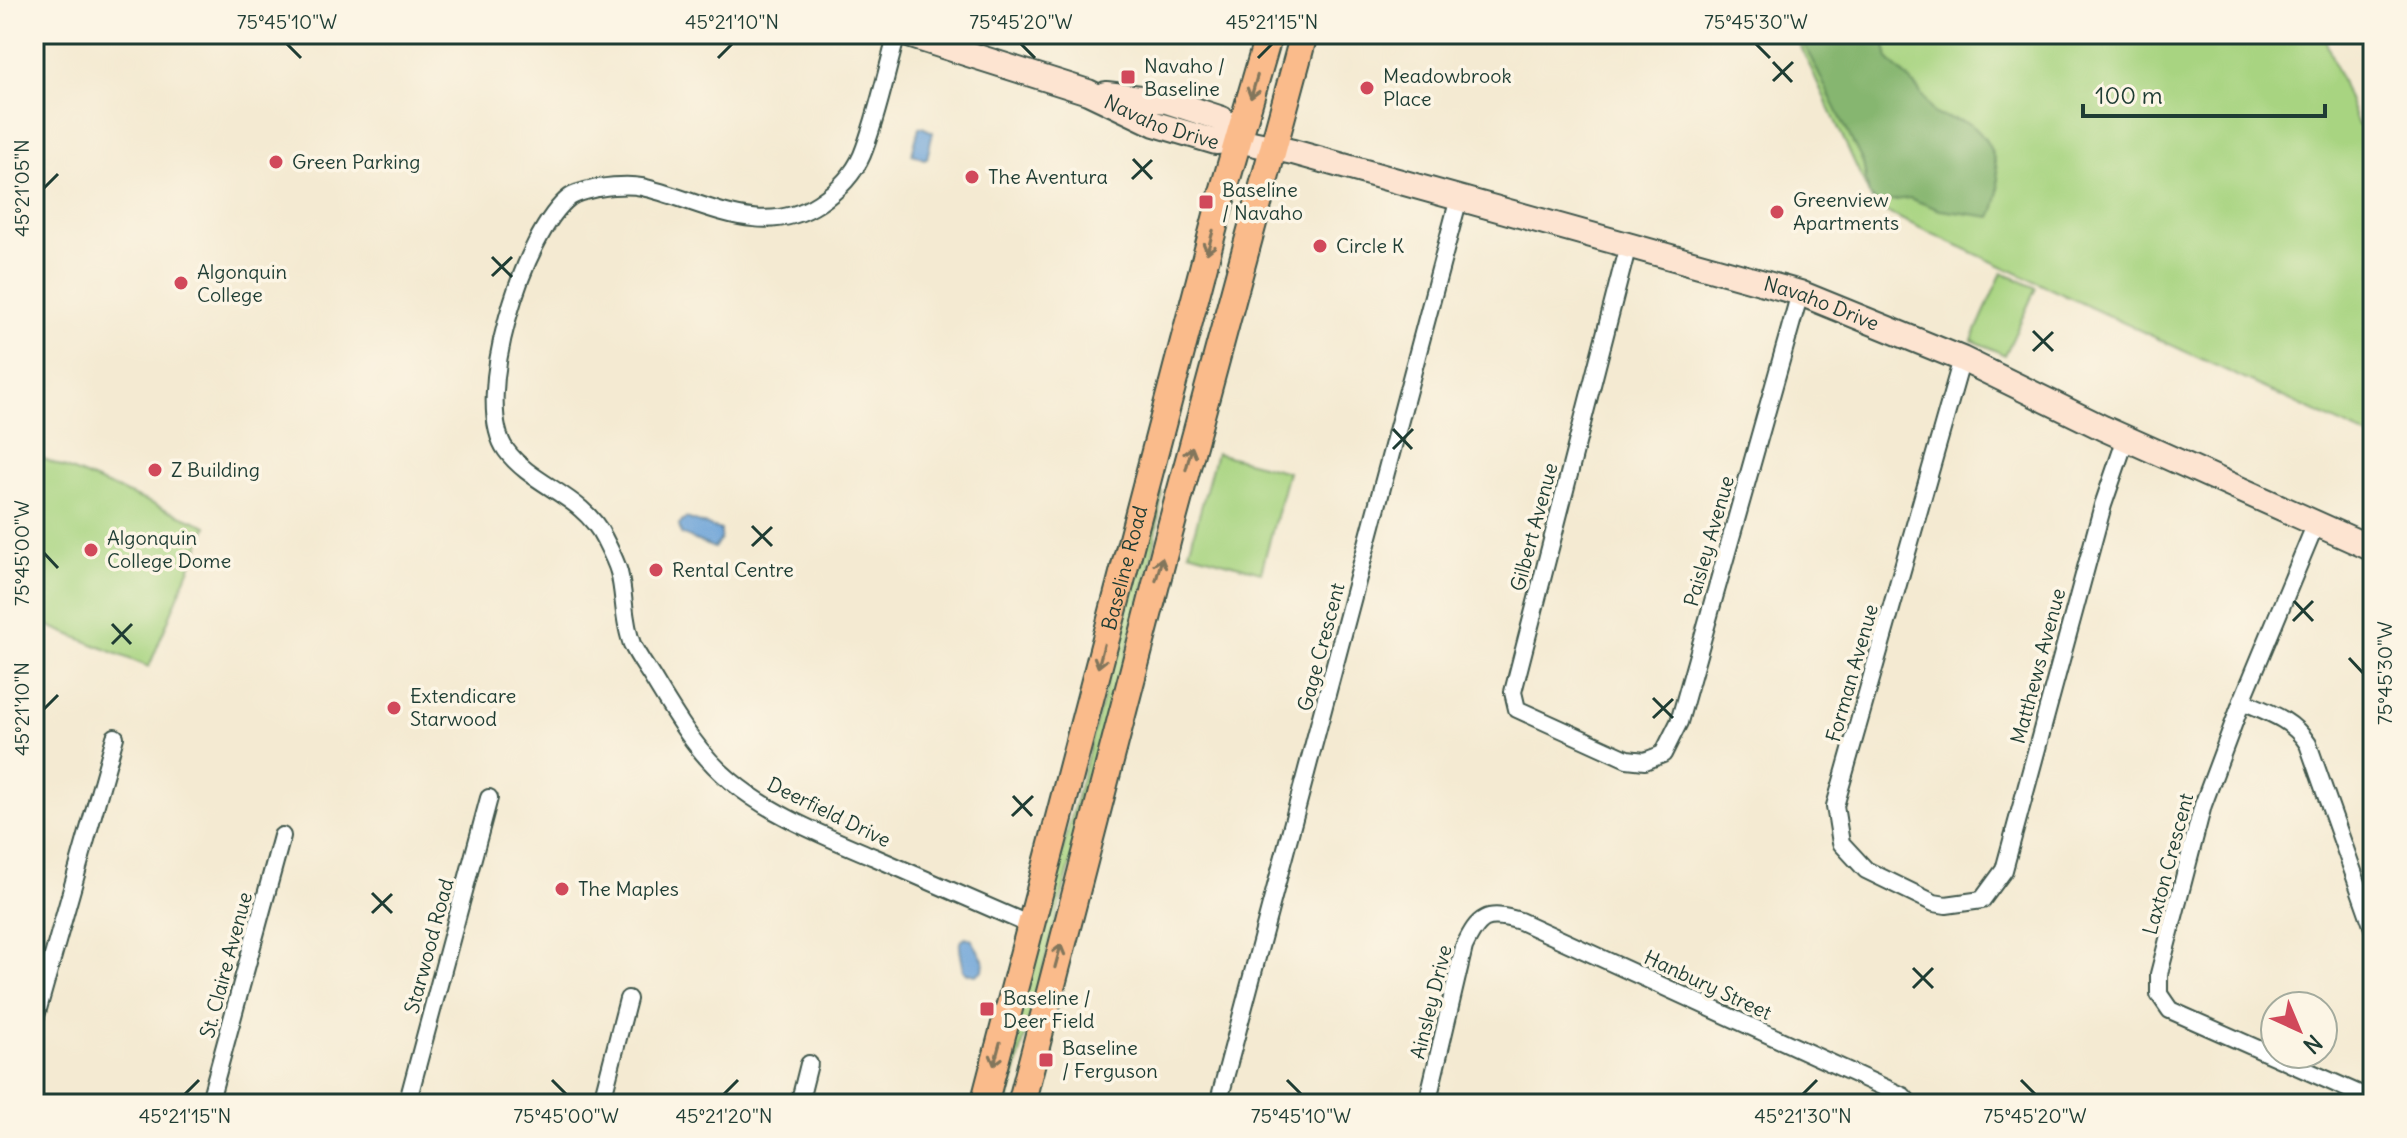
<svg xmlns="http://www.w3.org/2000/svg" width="2407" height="1138" font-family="Delius,sans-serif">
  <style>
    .green { fill: #a8d481; stroke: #64885a; stroke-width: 2 }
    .forest { fill: #86b66f; stroke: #527a52; stroke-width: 2 }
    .water { fill: #6aa2d8; stroke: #447086; stroke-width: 2 }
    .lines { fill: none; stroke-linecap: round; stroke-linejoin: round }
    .street-casing { stroke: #3f574c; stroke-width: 20 }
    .secondary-casing { stroke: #3f574c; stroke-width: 28 }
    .primary-casing { stroke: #3f574c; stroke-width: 30 }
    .street { stroke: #fff; stroke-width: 16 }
    .secondary { stroke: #fde4d1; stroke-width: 24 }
    .primary { stroke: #fabb8b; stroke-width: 26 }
    .oneway { stroke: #82765b }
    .ticks { fill: none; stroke: #1f3d34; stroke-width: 3 }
    .poi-dot { fill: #d1495b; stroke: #fcf5e5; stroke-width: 3 }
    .labels { text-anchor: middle; stroke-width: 7; stroke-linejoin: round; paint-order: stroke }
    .poi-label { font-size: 20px; fill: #1f3d34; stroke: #fcf5e5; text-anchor: start }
    .street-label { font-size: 20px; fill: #1f3d34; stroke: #fcf5e5 }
    .neatline { fill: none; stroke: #1f3d34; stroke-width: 3 }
    .ticks-label { font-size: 20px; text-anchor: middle; fill: #1f3d34 }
  </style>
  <rect width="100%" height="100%" fill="#fcf5e5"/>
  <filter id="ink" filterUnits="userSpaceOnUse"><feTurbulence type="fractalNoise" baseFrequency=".0125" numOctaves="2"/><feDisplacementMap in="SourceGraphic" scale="16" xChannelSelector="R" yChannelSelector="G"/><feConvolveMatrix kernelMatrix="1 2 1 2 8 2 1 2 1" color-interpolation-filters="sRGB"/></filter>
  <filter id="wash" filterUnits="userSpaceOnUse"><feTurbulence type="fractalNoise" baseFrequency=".006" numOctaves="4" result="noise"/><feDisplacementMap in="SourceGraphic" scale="32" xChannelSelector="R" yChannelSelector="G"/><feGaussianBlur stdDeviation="1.8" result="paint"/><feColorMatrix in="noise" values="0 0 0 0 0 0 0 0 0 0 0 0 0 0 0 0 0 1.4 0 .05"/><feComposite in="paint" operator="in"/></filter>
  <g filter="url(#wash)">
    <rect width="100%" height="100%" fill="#f4ead2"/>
    <!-- green -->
    <g class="green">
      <path d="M 1795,34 L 2323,34 L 2358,125 L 2373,131 L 2373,439 L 1875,207 Z"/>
      <path d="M 2002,272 L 2036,288 L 2005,355 L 1972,340 Z"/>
      <path d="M 1216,453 L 1288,472 L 1261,572 L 1189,552 Z"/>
      <path d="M 34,455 L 207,526 L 149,667 L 34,620 Z"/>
      <path d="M 1158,491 L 1162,492 L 1154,549 L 1007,1104 L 995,1104 Z"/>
    </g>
    <!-- forest -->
    <path class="forest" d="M 1799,34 L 1880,34 L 1884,39 L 1888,59 L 1918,89 L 1935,115 C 1946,118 1968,120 1976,129 C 1998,150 2005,190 1991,217 L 1940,210 L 1909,198 L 1876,203 L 1869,195 L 1863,163 Z"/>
    <!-- water -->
    <g class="water">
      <path d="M 922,127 L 933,132 L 927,158 L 924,159 L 912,154 L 919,128 Z"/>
      <path d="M 686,518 L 721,530 L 721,539 L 714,548 L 681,534 L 679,525 Z"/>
      <path d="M 966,937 L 972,940 L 984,961 L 983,970 L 976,975 L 966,973 L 963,970 C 963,960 959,951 960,942 Z"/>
    </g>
  </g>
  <g filter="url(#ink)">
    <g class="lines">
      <!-- street casing -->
      <g class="street-casing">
        <g id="street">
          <path d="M 897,34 C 886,73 877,118 862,155 C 853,176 837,191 819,203 C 761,241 701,200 642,187 C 628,184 612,186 598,188 C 589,190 577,192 570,197 C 524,231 471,401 506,450 C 532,486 583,495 604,538 C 609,548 616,561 619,572 C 625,596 623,621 632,644 C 638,657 648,670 655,682 C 677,718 698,754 731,781 C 773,816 825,836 874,857 C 926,880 978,902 1030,925"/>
          <path d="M 1628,245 L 1513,692 L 1517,709 L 1627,759 L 1645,761 L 1663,754 L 1679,722 L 1800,293"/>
          <path d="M 1962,359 L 1835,806 L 1841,843 L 1866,870 L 1934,903 L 1946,905 L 1982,900 L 2004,870 L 2103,505 L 2126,438"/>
          <path d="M 2316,523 L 2242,701 L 2203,805 L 2159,974 L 2159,994 L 2170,1010 L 2373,1100"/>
          <path d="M 2242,701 C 2268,712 2292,719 2308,744 L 2373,928"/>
          <path d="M 34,1023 L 115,737"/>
          <path d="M 1429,1097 L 1445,1104"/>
          <path d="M 209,1104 L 282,836"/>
          <path d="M 407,1104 L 489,798"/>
          <path d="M 601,1104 L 628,999"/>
          <path d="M 799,1104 L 809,1064"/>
          <path d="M 1218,1104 L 1459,198"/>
          <path d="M 1427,1104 L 1464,947 C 1479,916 1486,911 1520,921 L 1903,1096 L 1910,1104"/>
        </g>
      </g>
      <!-- secondary casing -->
      <g class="secondary-casing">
        <g id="secondary">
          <path id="s1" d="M 905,34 L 1088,92 L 1155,124 L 1216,142 L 1238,140 L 1293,152 L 1800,293 L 1962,359 L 2103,428 L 2373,549"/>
          <path d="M 1106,94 L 1167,101 L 1222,119 L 1238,140"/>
        </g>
      </g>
      <!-- primary casing -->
      <g class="primary-casing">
        <g id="primary">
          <path id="s2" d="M 984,1104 L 1223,192 L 1269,34"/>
          <path d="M 1021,1104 L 1169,534 L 1304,34"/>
        </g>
      </g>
      <!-- street -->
      <use href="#street" class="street"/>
      <!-- secondary -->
      <use href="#secondary" class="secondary"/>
      <!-- primary -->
      <use href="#primary" class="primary"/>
    </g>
    <!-- one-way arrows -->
    <defs><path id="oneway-shaft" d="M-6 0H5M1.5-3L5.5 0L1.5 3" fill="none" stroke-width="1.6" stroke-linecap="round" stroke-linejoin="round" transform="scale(2)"/></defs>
    <g class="oneway">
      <use href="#oneway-shaft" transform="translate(1254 87) rotate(106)"/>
      <use href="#oneway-shaft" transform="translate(1210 242) rotate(105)"/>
      <use href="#oneway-shaft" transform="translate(1189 458) rotate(-75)"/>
      <use href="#oneway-shaft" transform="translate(1159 569) rotate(-75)"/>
      <use href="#oneway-shaft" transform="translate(1101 656) rotate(105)"/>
      <use href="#oneway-shaft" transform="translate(1058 956) rotate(-75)"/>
      <use href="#oneway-shaft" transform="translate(997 1054) rotate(105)"/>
    </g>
  </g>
  <!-- ticks -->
  <path class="ticks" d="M 287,44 L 301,58M 1021,44 L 1035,58M 1756,44 L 1770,58M 718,58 L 732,44M 1258,58 L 1272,44M 1773,62 L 1792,82M 1773,81 L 1793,62M 1133,159 L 1152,179M 1132,179 L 1152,160M 44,188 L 58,174M 492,257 L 512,277M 492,276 L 512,257M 2033,331 L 2053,351M 2033,351 L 2053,332M 1393,429 L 1412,449M 1393,449 L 1413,429M 752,526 L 772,546M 752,546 L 772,527M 44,553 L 58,568M 2294,601 L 2313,621M 2293,621 L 2313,601M 112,624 L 131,644M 112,644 L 132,624M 2349,658 L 2363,673M 1653,698 L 1673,718M 44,709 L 58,695M 1653,718 L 1673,699M 1013,796 L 1032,816M 1012,816 L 1033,796M 372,893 L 392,913M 372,913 L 392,894M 1913,968 L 1933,988M 1913,988 L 1933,968M 552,1080 L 566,1094M 1287,1080 L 1301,1094M 2021,1080 L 2035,1094M 185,1094 L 199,1080M 724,1094 L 738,1080M 1803,1094 L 1817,1080"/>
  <!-- markers -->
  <g class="poi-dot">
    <rect x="1120" y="69" width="16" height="16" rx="4"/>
    <circle cx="1367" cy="88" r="8"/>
    <circle cx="276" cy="162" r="8"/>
    <circle cx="972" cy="177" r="8"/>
    <rect x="1198" y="194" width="16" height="16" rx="4"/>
    <circle cx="1777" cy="212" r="8"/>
    <circle cx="1320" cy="246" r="8"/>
    <circle cx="181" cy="283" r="8"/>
    <circle cx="155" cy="470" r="8"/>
    <circle cx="91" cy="550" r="8"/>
    <circle cx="656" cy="570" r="8"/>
    <circle cx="394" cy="708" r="8"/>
    <circle cx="562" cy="889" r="8"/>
    <rect x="979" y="1001" width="16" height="16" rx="4"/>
    <rect x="1038" y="1052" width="16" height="16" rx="4"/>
  </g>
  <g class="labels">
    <!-- poi labels -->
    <g class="poi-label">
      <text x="1144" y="73">Navaho /<tspan x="1144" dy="23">Baseline</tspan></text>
      <text x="1383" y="83">Meadowbrook<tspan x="1383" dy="23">Place</tspan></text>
      <text x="292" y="169">Green Parking</text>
      <text x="988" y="184">The Aventura</text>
      <text x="1222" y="197">Baseline<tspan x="1222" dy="23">/ Navaho</tspan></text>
      <text x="1793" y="207">Greenview<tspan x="1793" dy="23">Apartments</tspan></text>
      <text x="1336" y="253">Circle K</text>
      <text x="197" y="279">Algonquin<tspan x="197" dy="23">College</tspan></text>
      <text x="171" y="477">Z Building</text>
      <text x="107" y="545">Algonquin<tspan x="107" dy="23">College Dome</tspan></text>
      <text x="672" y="577">Rental Centre</text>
      <text x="410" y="703">Extendicare<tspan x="410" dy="23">Starwood</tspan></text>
      <text x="578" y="896">The Maples</text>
      <text x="1003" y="1005">Baseline /<tspan x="1003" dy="23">Deer Field</tspan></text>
      <text x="1062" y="1055">Baseline<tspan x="1062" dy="23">/ Ferguson</tspan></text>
    </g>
    <!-- street labels -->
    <g class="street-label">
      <text dy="7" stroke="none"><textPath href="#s1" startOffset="272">Navaho Drive</textPath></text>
      <text dy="7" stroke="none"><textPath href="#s1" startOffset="958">Navaho Drive</textPath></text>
      <text transform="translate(1534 527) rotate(-75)" y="7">Gilbert Avenue</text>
      <text transform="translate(1709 541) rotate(-74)" y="7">Paisley Avenue</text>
      <text dy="7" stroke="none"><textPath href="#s2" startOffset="554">Baseline Road</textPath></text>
      <text transform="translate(1321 647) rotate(-75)" y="7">Gage Crescent</text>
      <text transform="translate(2038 666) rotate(-75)" y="7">Matthews Avenue</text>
      <text transform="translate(1852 673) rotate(-74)" y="7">Forman Avenue</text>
      <text transform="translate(829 812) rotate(26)" y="7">Deerfield Drive</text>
      <text transform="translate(2168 864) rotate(-75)" y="7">Laxton Crescent</text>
      <text transform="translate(429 946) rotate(-75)" y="7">Starwood Road</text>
      <text transform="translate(226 965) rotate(-75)" y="7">St. Claire Avenue</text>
      <text transform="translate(1708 985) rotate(25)" y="7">Hanbury Street</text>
      <text transform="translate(1431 1002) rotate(-76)" y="7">Ainsley Drive</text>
    </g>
  </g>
  <!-- margin -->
  <rect width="2407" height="1138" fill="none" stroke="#fcf5e5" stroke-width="88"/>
  <!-- north arrow -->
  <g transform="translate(2299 1030) rotate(136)"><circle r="38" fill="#fcf5e5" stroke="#a4ab9e" stroke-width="2"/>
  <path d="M0-6L14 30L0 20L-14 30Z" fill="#d1495b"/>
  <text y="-12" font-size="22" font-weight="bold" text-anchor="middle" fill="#1f3d34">N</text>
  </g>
  <!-- scale -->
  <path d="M2083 104v12h242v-12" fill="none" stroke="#1f3d34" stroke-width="4"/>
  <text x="2095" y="104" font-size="24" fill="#1f3d34" stroke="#fcf5e5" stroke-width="6" paint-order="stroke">100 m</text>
  <rect x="44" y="44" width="2319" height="1050" class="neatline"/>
  <g class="ticks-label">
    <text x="287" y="29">75°45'10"W</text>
    <text x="732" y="29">45°21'10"N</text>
    <text x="1021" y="29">75°45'20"W</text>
    <text x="1272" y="29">45°21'15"N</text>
    <text x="1756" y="29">75°45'30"W</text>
    <text transform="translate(22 188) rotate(-90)" y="7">45°21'05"N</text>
    <text transform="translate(22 553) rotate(-90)" y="7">75°45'00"W</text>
    <text transform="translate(2385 673) rotate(-90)" y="7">75°45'30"W</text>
    <text transform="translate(22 709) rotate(-90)" y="7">45°21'10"N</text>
    <text x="185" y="1123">45°21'15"N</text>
    <text x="566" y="1123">75°45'00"W</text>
    <text x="724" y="1123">45°21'20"N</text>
    <text x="1301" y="1123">75°45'10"W</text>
    <text x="1803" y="1123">45°21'30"N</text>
    <text x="2035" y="1123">75°45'20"W</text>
  </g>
</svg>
